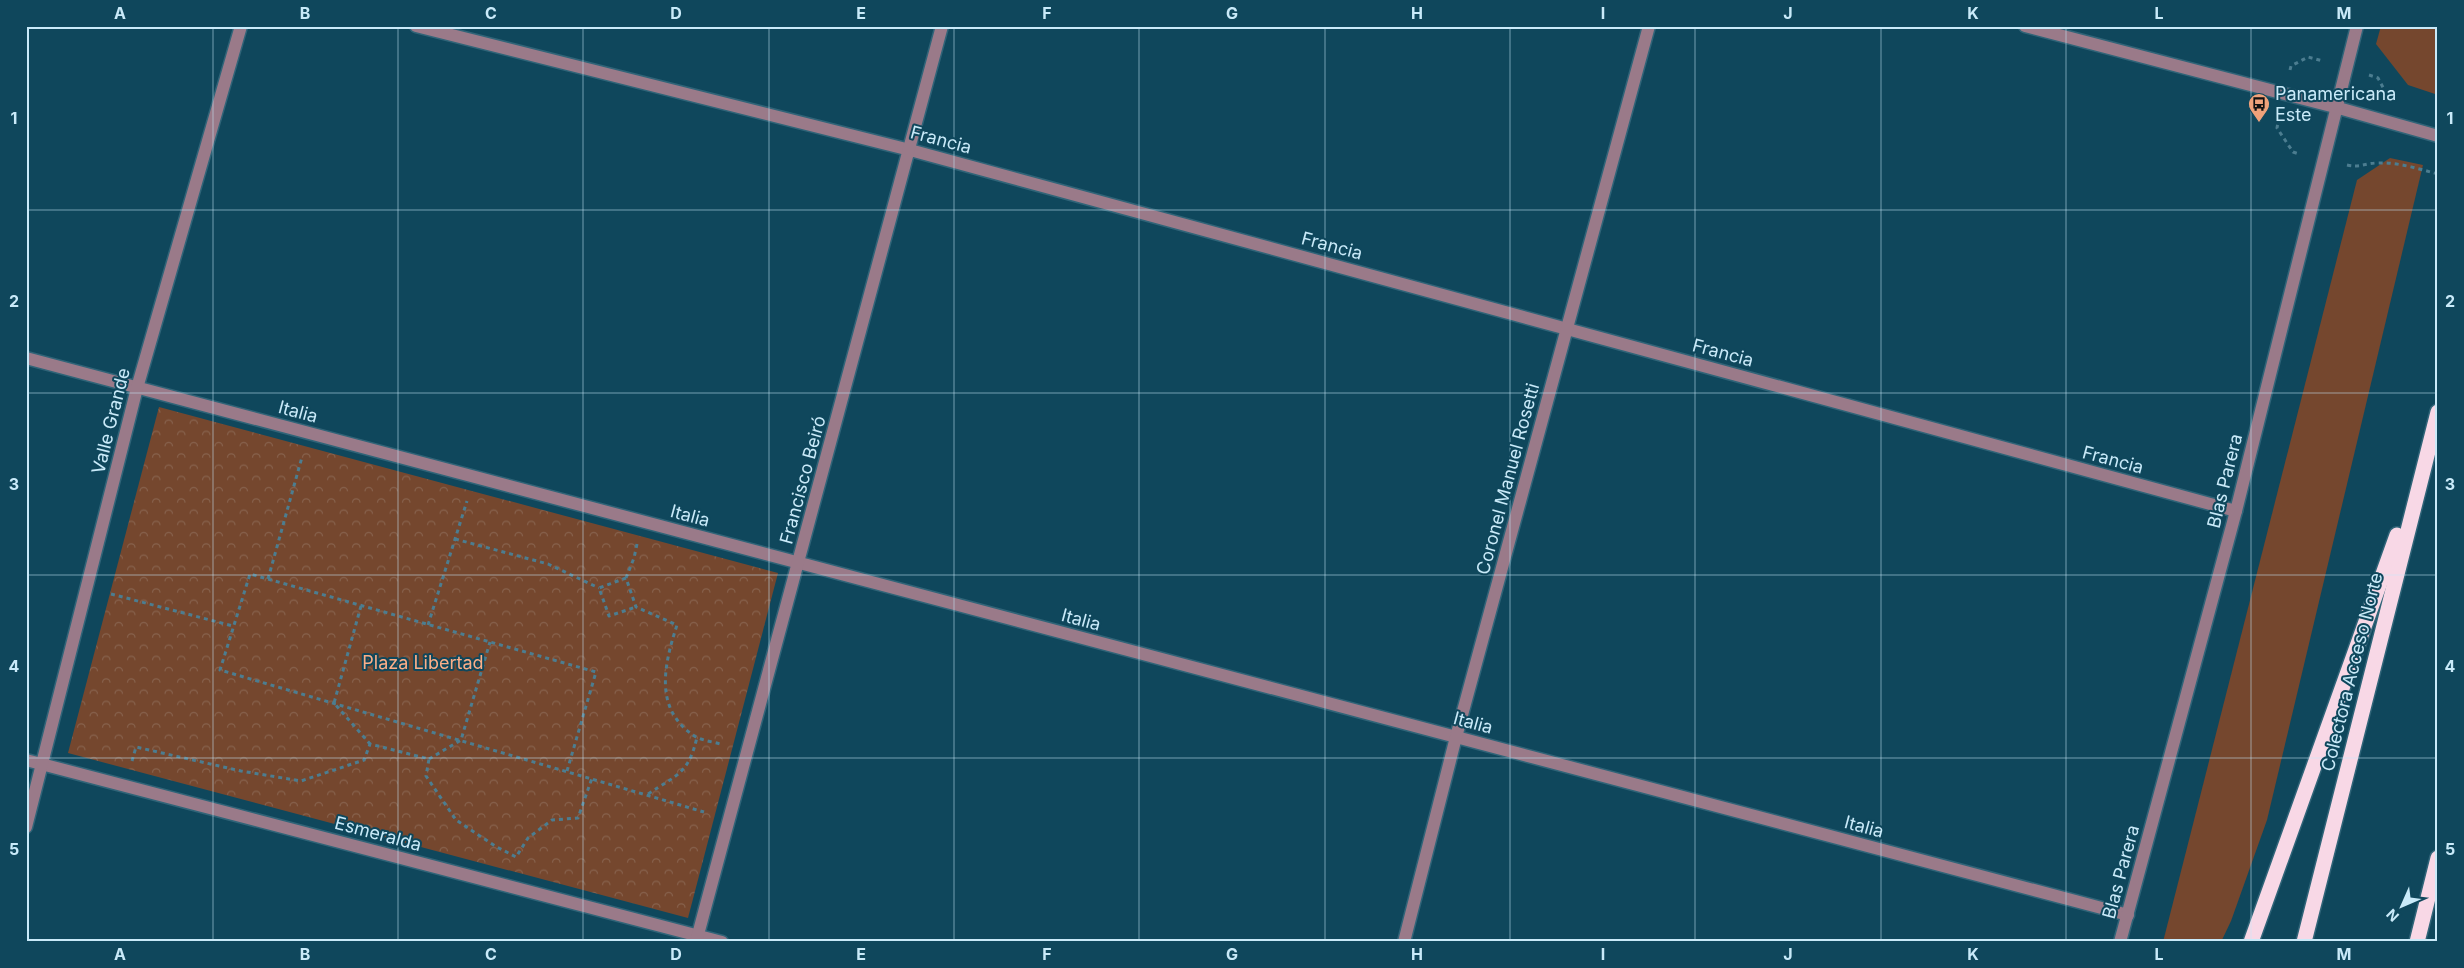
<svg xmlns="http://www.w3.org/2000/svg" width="2464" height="968" font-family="Inter,sans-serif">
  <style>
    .grass { fill: #75472e }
    .park { fill: url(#park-crowns) }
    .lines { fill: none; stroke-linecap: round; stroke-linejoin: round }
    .minor-casing { stroke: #306478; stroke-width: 15 }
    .highway-casing { stroke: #306478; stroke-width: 18 }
    .path { stroke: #4c7d90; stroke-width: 3; stroke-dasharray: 4 4; stroke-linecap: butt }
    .minor { stroke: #9a7a89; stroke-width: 12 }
    .highway { stroke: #f8d8e6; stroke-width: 15 }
    .grid { fill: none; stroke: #c9eaf9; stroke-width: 1; stroke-opacity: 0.55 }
    .labels { text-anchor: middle; stroke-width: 4; stroke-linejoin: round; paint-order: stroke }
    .poi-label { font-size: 18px; fill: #c9eaf9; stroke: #0f475c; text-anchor: start }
    .street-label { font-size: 18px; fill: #c9eaf9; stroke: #0f475c }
    .park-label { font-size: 18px; fill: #fcaf88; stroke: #0f475c }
    .neatline { fill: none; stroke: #c9eaf9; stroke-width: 2 }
    .grid-label { font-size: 16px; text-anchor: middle; font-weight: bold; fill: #c9eaf9 }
  </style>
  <defs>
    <pattern id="park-crowns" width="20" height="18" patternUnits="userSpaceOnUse" patternTransform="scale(1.25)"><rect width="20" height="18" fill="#75472e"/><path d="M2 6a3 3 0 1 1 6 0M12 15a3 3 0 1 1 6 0" fill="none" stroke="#87624d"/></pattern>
  </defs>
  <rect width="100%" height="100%" fill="#0f475c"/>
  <!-- grass -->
  <g class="grass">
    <path d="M 2381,26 L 2438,26 L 2438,95 L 2408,85 L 2376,44 Z"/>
    <path d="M 2390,158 L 2423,165 L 2267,820 L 2231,921 L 2221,942 L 2163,942 L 2357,180 Z"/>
  </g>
  <!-- park -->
  <path class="park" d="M 159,407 L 778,573 L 688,918 L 68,753 Z"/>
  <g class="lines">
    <!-- minor casing -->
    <g class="minor-casing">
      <g id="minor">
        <path d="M 416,26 L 910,150 L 2236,511"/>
        <path d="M 2025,26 L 2335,107 L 2438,136"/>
        <path d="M 26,358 L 2128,915"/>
        <path d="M 26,760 L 722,942"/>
        <path d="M 26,827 L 137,388 L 241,26"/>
        <path d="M 696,942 L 942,26"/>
        <path d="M 1404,942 L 1456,737 L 1649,26"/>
        <path d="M 2120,942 L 2236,511 L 2357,26"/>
      </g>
    </g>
    <!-- highway casing -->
    <g class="highway-casing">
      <g id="highway">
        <path d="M 2251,942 L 2397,535"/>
        <path d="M 2304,942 L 2438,412"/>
        <path d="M 2417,942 L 2438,858"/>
      </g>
    </g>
    <!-- path -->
    <g class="path">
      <path d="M 2290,70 L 2291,66 L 2308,57 L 2323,61"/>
      <path d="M 2369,75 L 2378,78 L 2387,95"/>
      <path d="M 2279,117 L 2277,128 L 2293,152 L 2299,154"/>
      <path d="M 2347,165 C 2360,168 2365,163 2378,163 C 2398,162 2419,169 2438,174"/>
      <path d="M 455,539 L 548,564 L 599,588"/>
      <path d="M 637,544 L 634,558 L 626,578 L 636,607 L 677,625 C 664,665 653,710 696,737 C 704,741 715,742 723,745"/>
      <path d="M 626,578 L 599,588 L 609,616 L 636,607"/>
      <path d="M 268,579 L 302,457"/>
      <path d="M 111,594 L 233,626"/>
      <path d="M 361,606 L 334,703 L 370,744"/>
      <path d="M 428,625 L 467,501"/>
      <path d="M 429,759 L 461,740 L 490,642"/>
      <path d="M 132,761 L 136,747 L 241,771 L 301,781 L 364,760 L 370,744 L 429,759 L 426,776 L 456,820 L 495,846 L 516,857 L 528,838 L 552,820 L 578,818 L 592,778"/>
      <path d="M 567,771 L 596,672 L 250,574 L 220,670 L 704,812"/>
      <path d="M 648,794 C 677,775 689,773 697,737"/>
    </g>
    <!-- minor -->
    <use href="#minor" class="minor"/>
    <!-- highway -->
    <use href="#highway" class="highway"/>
  </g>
  <!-- grid -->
  <path class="grid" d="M 213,26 L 213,942M 398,26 L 398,942M 583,26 L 583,942M 769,26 L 769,942M 954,26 L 954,942M 1139,26 L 1139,942M 1325,26 L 1325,942M 1510,26 L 1510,942M 1695,26 L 1695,942M 1881,26 L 1881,942M 2066,26 L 2066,942M 2251,26 L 2251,942M 26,210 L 2438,210M 26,393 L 2438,393M 26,575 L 2438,575M 26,758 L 2438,758"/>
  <!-- icons -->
  <defs>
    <g id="bus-pin" transform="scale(1.125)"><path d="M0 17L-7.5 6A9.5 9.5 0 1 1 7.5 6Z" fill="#f0a27a" stroke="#0f475c"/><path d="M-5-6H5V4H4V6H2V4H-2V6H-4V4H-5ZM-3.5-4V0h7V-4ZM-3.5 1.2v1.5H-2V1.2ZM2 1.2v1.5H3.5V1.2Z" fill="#111"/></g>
  </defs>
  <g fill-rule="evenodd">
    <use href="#bus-pin" x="2259" y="104"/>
  </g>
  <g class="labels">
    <!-- poi labels -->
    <g class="poi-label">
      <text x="2275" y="100">Panamericana<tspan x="2275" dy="21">Este</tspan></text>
    </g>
    <!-- street labels -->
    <g class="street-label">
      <text transform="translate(941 140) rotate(15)" y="6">Francia</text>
      <text transform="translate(1332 246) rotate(15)" y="6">Francia</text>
      <text transform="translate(1723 353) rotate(15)" y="6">Francia</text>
      <text transform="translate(298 412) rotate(15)" y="6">Italia</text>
      <text transform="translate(111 421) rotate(-76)" y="6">Valle Grande</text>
      <text transform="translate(2113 460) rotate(15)" y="6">Francia</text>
      <text transform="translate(1508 479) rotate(-75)" y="6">Coronel Manuel Rosetti</text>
      <text transform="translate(803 480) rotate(-75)" y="6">Francisco Beiró</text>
      <text transform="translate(2225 481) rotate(-76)" y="6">Blas Parera</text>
      <text transform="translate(690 516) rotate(15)" y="6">Italia</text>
      <text transform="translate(1081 620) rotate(15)" y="6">Italia</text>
      <text transform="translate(2352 672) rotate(-76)" y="6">Colectora Acceso Norte</text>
      <text transform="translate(1473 723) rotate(15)" y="6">Italia</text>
      <text transform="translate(1864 827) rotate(15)" y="6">Italia</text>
      <text transform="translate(378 834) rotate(15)" y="6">Esmeralda</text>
      <text transform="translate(2121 872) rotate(-75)" y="6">Blas Parera</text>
    </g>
    <!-- park labels -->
    <g class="park-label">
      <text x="423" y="669">Plaza Libertad</text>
    </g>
  </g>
  <!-- border -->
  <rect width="2464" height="968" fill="none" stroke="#0f475c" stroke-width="55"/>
  <!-- north arrow -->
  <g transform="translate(2402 906) rotate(225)" stroke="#0f475c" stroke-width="4" paint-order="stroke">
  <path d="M0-4L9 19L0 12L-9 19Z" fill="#c9eaf9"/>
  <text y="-8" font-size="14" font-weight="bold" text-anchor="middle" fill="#c9eaf9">N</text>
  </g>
  <rect x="28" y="28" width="2408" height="912" class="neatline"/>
  <g class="grid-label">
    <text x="120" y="19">A</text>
    <text x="305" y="19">B</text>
    <text x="491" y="19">C</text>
    <text x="676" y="19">D</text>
    <text x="861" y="19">E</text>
    <text x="1047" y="19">F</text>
    <text x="1232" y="19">G</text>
    <text x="1417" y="19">H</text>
    <text x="1603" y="19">I</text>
    <text x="1788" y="19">J</text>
    <text x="1973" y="19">K</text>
    <text x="2159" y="19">L</text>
    <text x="2344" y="19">M</text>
    <text x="14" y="124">1</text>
    <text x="2450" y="124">1</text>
    <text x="14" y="307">2</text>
    <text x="2450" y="307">2</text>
    <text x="14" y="490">3</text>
    <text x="2450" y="490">3</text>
    <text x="14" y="672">4</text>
    <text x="2450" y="672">4</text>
    <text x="14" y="855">5</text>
    <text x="2450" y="855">5</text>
    <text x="120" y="960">A</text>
    <text x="305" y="960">B</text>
    <text x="491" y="960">C</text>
    <text x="676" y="960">D</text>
    <text x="861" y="960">E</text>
    <text x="1047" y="960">F</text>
    <text x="1232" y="960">G</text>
    <text x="1417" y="960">H</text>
    <text x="1603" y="960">I</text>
    <text x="1788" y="960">J</text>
    <text x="1973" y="960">K</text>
    <text x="2159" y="960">L</text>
    <text x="2344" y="960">M</text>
  </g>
</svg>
